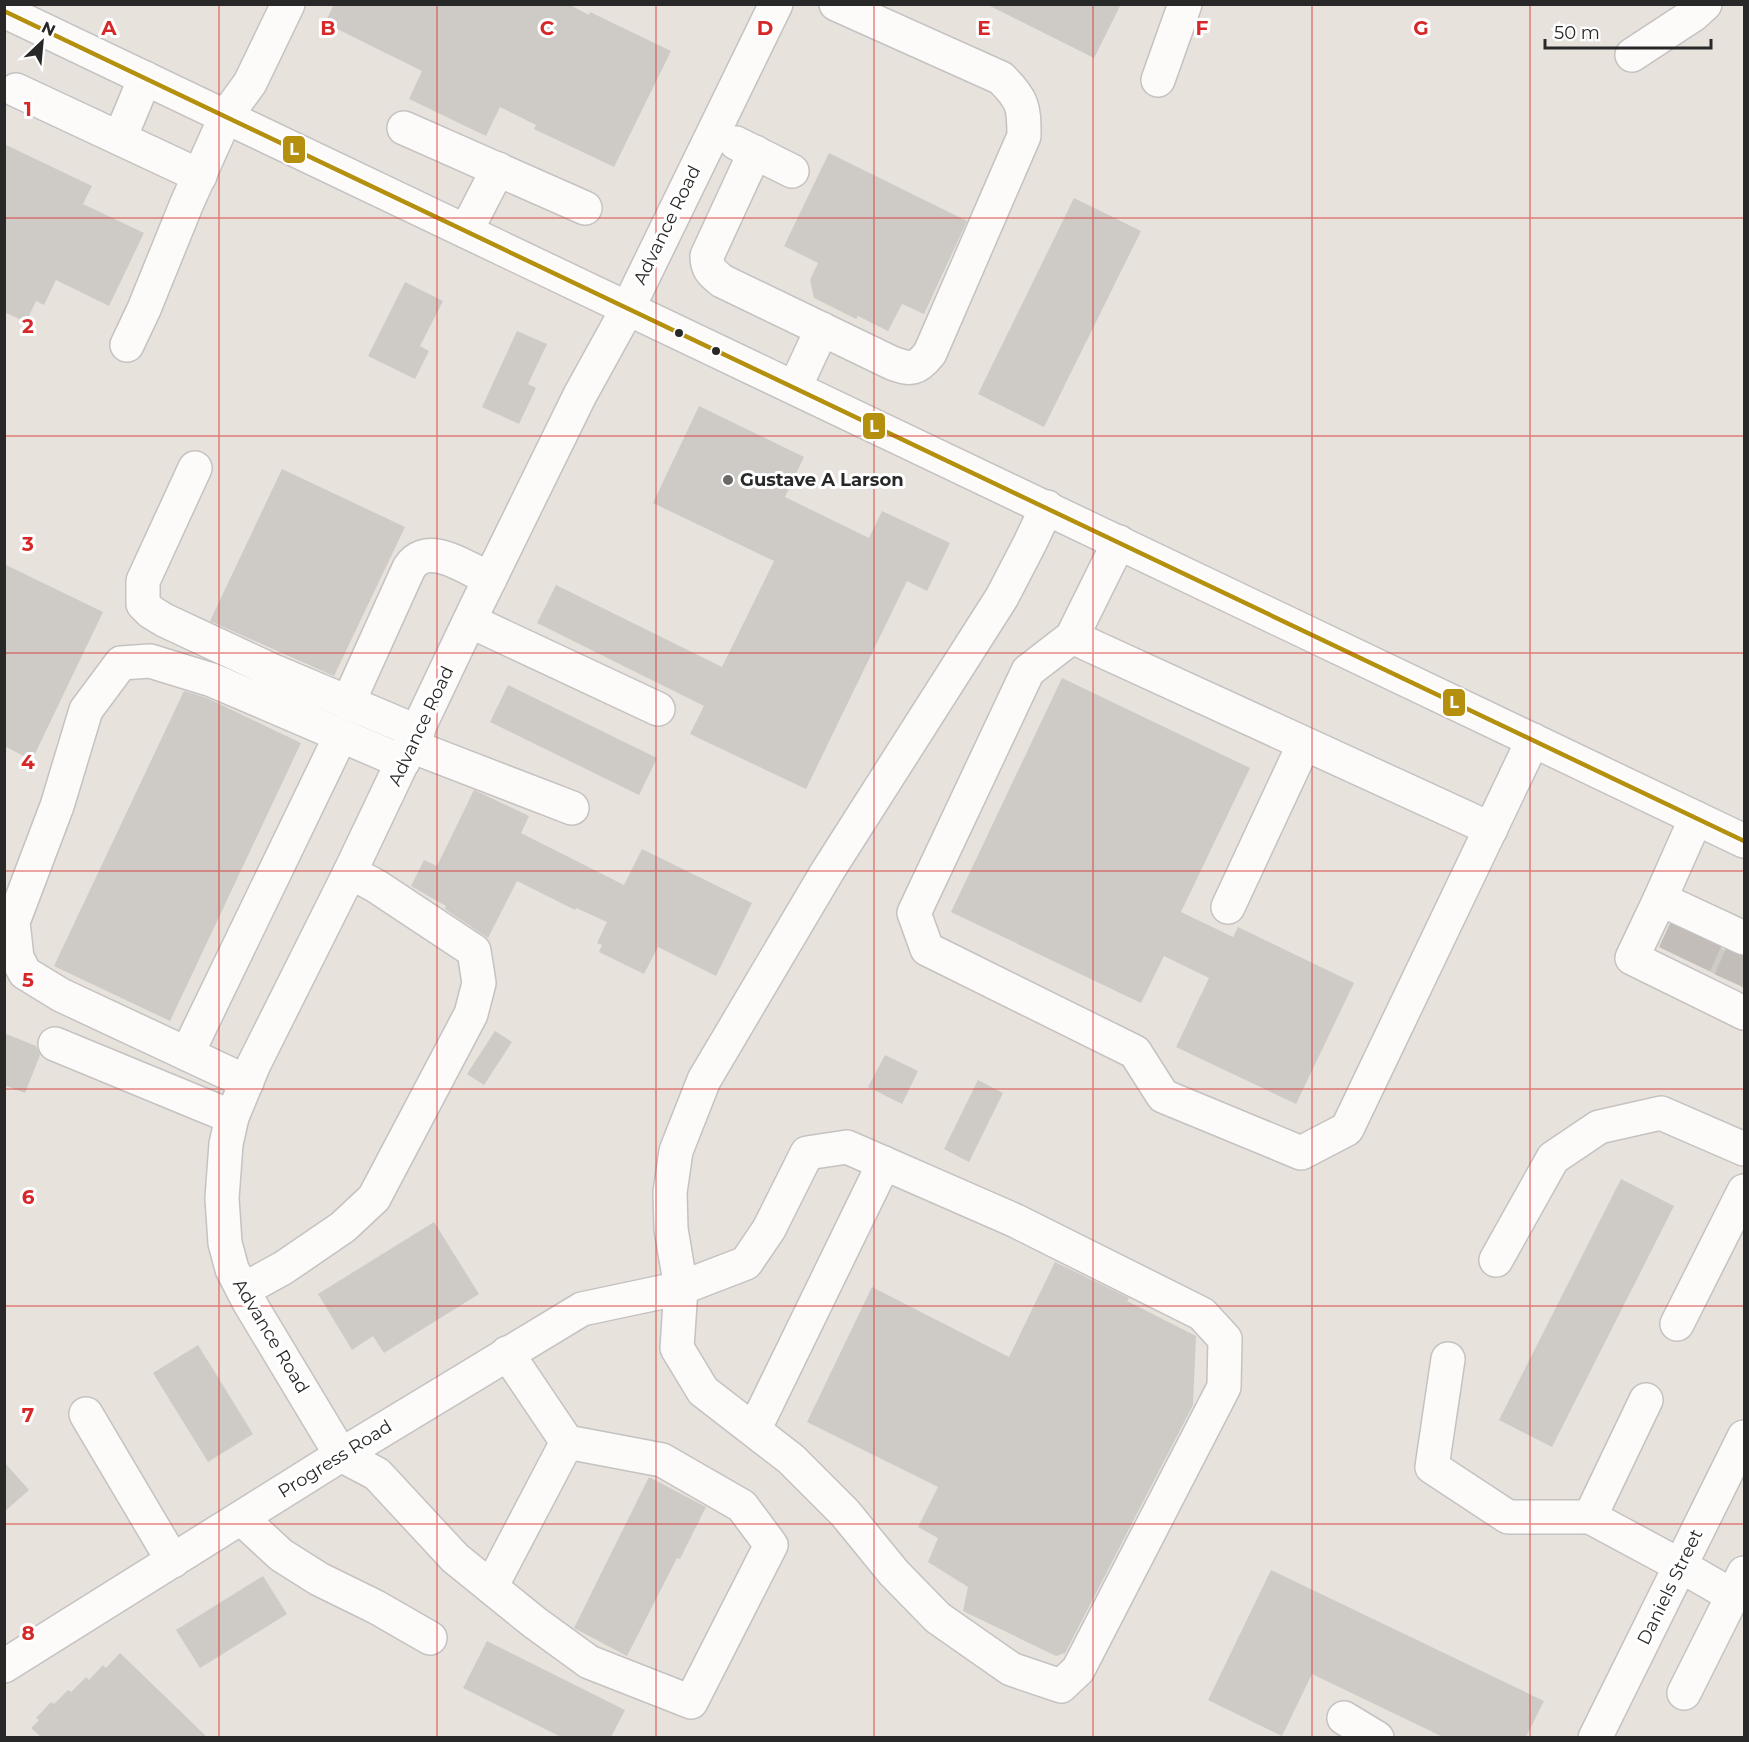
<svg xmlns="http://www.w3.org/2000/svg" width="1749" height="1742" font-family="Montserrat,sans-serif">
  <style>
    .building { fill: #cecac6 }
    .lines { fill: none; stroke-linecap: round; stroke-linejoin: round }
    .minor-tunnel { stroke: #c2bdb8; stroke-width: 33; stroke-dasharray: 33 16; stroke-linecap: butt }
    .minor-casing { stroke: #c4c2c2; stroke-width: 36 }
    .minor { stroke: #fcfbfa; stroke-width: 33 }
    .bus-1-casing { stroke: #fff; stroke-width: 9 }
    .bus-1 { stroke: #b4900e; stroke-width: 4.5 }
    .grid { fill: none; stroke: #d62828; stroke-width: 1.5; stroke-opacity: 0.55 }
    .bus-dot { fill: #282828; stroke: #fff; stroke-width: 2 }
    .poi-dot { fill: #6b6967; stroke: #fff; stroke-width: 2 }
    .labels { text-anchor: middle; stroke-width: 6; stroke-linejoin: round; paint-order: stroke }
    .street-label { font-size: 18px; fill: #282828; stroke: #fff }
    .poi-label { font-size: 18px; font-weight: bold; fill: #282828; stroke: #fff; text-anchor: start }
    .grid-label { font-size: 20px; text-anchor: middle; font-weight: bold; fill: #d62828; stroke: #fff; stroke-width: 6; stroke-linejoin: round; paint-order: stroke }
    .line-badge { stroke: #fff; stroke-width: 2 }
    .badge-label { font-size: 16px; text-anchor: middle; font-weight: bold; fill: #fff }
  </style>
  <rect width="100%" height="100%" fill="#e8e2dc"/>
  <!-- building -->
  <g class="building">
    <path d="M 334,4 L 568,4 L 589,15 L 590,12 L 671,51 L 614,167 L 534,129 L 536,125 L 500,107 L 486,136 L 409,99 L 422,71 L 325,23 Z"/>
    <path d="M 986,4 L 1121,4 L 1094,58 Z"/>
    <path d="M 4,144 L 92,186 L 83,204 L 144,233 L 109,306 L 56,280 L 44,305 L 36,301 L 26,322 L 4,312 Z"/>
    <path d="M 829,153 L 967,221 L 924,314 L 902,304 L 888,331 L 858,316 L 856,319 L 814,298 L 810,280 L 818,263 L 784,246 Z"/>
    <path d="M 1074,198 L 1141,231 L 1044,427 L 978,394 Z"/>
    <path d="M 405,282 L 443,301 L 420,346 L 429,351 L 415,379 L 368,356 Z"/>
    <path d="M 517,331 L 547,344 L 528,384 L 536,388 L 519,424 L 482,407 Z"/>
    <path d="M 699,406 L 804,457 L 785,497 L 869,538 L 882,511 L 950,543 L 927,591 L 907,581 L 806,789 L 690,734 L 704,706 L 537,623 L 556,585 L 722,667 L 774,561 L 653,503 Z"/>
    <path d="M 282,469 L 405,527 L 334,676 L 210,621 Z"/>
    <path d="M 4,564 L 103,612 L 32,760 L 4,746 Z"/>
    <path d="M 1062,678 L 1250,768 L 1181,912 L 1233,937 L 1238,927 L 1354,983 L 1296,1104 L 1176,1047 L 1209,978 L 1164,956 L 1141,1003 L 951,912 Z"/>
    <path d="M 508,685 L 657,758 L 639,795 L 490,722 Z"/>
    <path d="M 184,691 L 207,698 L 301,743 L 170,1021 L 54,966 Z"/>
    <path d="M 474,790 L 529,816 L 521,833 L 624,885 L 642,849 L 752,903 L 716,976 L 658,947 L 644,974 L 599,952 L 602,945 L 597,943 L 607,922 L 576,908 L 575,910 L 517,881 L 488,938 L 445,909 L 446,906 L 411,886 L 424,860 L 437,866 Z"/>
    <path d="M 1671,925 L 1736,955 L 1744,957 L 1744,988 L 1661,948 Z"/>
    <path d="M 495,1031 L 512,1042 L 484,1085 L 467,1074 Z"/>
    <path d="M 4,1033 L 36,1046 L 40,1055 L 25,1093 L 4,1085 Z"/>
    <path d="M 885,1055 L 918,1071 L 902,1104 L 868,1087 Z"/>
    <path d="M 978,1080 L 1003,1093 L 969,1162 L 944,1149 Z"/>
    <path d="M 1621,1179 L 1674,1206 L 1552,1447 L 1499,1420 Z"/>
    <path d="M 434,1222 L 479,1294 L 384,1353 L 373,1336 L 352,1350 L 318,1294 Z"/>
    <path d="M 1055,1262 L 1129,1298 L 1127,1301 L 1196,1336 L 1193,1405 L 1065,1653 L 1056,1656 L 963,1611 L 968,1587 L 928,1562 L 938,1538 L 918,1527 L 938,1487 L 807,1422 L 872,1287 L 1009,1357 Z"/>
    <path d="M 198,1345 L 253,1434 L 208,1462 L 153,1373 Z"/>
    <path d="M 4,1462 L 29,1490 L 4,1512 Z"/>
    <path d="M 649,1477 L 706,1507 L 680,1559 L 677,1558 L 627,1656 L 574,1628 Z"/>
    <path d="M 1271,1570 L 1544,1701 L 1526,1737 L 1443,1737 L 1312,1674 L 1282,1736 L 1208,1700 Z"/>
    <path d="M 263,1576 L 287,1614 L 200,1668 L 176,1630 Z"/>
    <path d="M 487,1641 L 625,1710 L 611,1737 L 561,1737 L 463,1688 Z"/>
    <path d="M 120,1653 L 207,1737 L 41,1737 L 31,1728 L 39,1720 L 36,1718 L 51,1702 L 54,1704 L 68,1690 L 71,1692 L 86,1677 L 89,1680 L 103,1665 L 106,1668 Z"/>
  </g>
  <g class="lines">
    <!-- minor-tunnel -->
    <g class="minor-tunnel">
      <path d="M 1674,954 L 1687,926"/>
      <path d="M 1695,964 L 1708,936"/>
      <path d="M 1730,981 L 1742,953"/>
    </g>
    <!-- minor casing -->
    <g class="minor-casing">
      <g id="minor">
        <path d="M 4,11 L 1744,841"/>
        <path d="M 1632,55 L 1693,15 L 1705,4"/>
        <path d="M 1158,80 L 1185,4"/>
        <path d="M 16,90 L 200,176"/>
        <path d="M 404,128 L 585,208"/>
        <path d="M 120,138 L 145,78"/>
        <path d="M 736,143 L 792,171"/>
        <path d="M 755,152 L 707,256 C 707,269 712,273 722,281 L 892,363 C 911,370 917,370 930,353 L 1024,136 C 1024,106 1023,100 1001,78 L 836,4"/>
        <path d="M 466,231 L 498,169"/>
        <path d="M 127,345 L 144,309 L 187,203 L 226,116 L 250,83 L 288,4"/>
        <path d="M 795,387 L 822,329"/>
        <path d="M 195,468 L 143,581 L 143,604 L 151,612 L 164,620 L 271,670 L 418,732"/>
        <path d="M 1119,542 L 1072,637 L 1028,671 L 914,913 L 927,949 L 1135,1052 L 1163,1096 L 1301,1153 L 1347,1129 L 1533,740"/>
        <path d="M 470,621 L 658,709"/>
        <path d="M 1072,637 L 1491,829"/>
        <path d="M 348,703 L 409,568 C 427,539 466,568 490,579"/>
        <path d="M 411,746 L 572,808"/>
        <path d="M 1660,899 L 1696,818"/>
        <path d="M 1228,907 L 1304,744"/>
        <path d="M 1744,938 L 1660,899 L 1632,958 L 1744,1013"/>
        <path d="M 55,1044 L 232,1117"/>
        <path d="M 187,1054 L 341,735"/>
        <path d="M 247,1082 L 61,995 L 25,973 L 17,958 L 13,922 L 57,806 L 86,710 L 121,663 L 150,661 L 212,680 L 403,762"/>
        <path d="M 1496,1260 L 1553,1158 L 1599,1127 L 1661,1113 L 1744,1149"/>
        <path d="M 243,1290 L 283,1268 L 343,1227 L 374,1198 L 471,1014 L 479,983 L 474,951 L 376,886 L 350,872"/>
        <path d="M 1677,1324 L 1744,1191"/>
        <path d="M 507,1353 L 567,1442 L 662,1460 L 742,1506 L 771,1545 L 691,1702 L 589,1662 L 534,1622 L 455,1558 L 377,1474 L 341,1455 L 249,1302 L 232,1269 L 225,1243 L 222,1198 L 226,1144 L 232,1117 L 254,1064 L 350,872 L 476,607 L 580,395 L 628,308 L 776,4"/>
        <path d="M 1448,1359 L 1432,1467 L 1508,1517 L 1590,1517 L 1681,1566 L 1733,1596"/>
        <path d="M 86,1414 L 173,1561"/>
        <path d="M 754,1430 L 884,1163"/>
        <path d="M 1590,1517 L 1646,1400"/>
        <path d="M 241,1518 L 281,1555 L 319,1579 L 376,1607 L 430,1638"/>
        <path d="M 491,1587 L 567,1442"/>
        <path d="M 4,1666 L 341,1455 L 582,1309 L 681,1288 L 746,1263 L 769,1229 L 807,1153 L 847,1147 L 1016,1221 L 1202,1314 L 1225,1339 L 1224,1387 L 1078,1670 L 1061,1686 L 1011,1669 L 938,1618 L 894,1573 L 845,1513 L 791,1459 L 703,1391 L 677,1348 L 681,1288 L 671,1229 L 670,1192 L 676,1151 L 704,1080 L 827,872 L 1002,597 L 1030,543 L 1047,507"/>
        <path d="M 1684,1693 L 1744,1573"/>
        <path d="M 1344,1718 L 1377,1738"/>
        <path d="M 1595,1738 L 1744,1437"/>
      </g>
    </g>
    <!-- minor -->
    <use href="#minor" class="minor"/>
    <!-- bus-1 casing -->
    <g class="bus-1-casing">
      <path id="bus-1" d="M 4,11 L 1744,841"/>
    </g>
    <!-- bus-1 -->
    <use href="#bus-1" class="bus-1"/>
  </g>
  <!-- grid -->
  <path class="grid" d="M 219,4 L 219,1738M 437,4 L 437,1738M 656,4 L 656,1738M 874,4 L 874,1738M 1093,4 L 1093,1738M 1312,4 L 1312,1738M 1530,4 L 1530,1738M 4,218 L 1744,218M 4,436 L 1744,436M 4,653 L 1744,653M 4,871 L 1744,871M 4,1089 L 1744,1089M 4,1306 L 1744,1306M 4,1524 L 1744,1524"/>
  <!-- markers -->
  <g class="bus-dot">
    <circle cx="679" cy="333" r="5"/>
    <circle cx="716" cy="351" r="5"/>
  </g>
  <circle class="poi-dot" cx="728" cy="480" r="6"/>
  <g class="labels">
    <!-- street labels -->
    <g class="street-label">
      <text transform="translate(667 225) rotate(-64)" y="6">Advance Road</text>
      <text transform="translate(421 726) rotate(-65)" y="6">Advance Road</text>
      <text transform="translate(271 1336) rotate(59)" y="6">Advance Road</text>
      <text transform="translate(335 1459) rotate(-32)" y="6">Progress Road</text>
      <text transform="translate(1670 1587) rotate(-64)" y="6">Daniels Street</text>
    </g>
    <!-- poi labels -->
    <g class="poi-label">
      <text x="740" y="486">Gustave A Larson</text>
    </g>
  </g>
  <g class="grid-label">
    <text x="109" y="35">A</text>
    <text x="328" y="35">B</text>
    <text x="547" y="35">C</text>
    <text x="765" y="35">D</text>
    <text x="984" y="35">E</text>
    <text x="1202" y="35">F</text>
    <text x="1421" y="35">G</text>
    <text x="28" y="116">1</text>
    <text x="28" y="333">2</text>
    <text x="28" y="551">3</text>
    <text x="28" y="769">4</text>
    <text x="28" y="987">5</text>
    <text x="28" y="1204">6</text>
    <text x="28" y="1422">7</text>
    <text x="28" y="1640">8</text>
  </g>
  <g class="line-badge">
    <rect x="282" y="135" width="24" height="29" rx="6" fill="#b4900e"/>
    <rect x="862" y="412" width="24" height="28" rx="6" fill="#b4900e"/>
    <rect x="1442" y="688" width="24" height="29" rx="6" fill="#b4900e"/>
  </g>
  <g class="badge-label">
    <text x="294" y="155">L</text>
    <text x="874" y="432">L</text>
    <text x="1454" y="708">L</text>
  </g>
  <!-- border -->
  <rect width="1749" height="1742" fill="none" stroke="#282828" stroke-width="12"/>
  <!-- north arrow -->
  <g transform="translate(42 42) rotate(26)" stroke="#ffffff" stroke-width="4.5" paint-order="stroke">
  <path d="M0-4.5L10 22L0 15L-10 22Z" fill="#282828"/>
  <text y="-9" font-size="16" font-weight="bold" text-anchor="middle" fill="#282828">N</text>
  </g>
  <!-- scale -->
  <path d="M1545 39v9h166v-9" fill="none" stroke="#282828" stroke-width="3"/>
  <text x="1554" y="39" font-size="18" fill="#282828" stroke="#ffffff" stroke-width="4.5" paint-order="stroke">50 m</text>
</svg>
